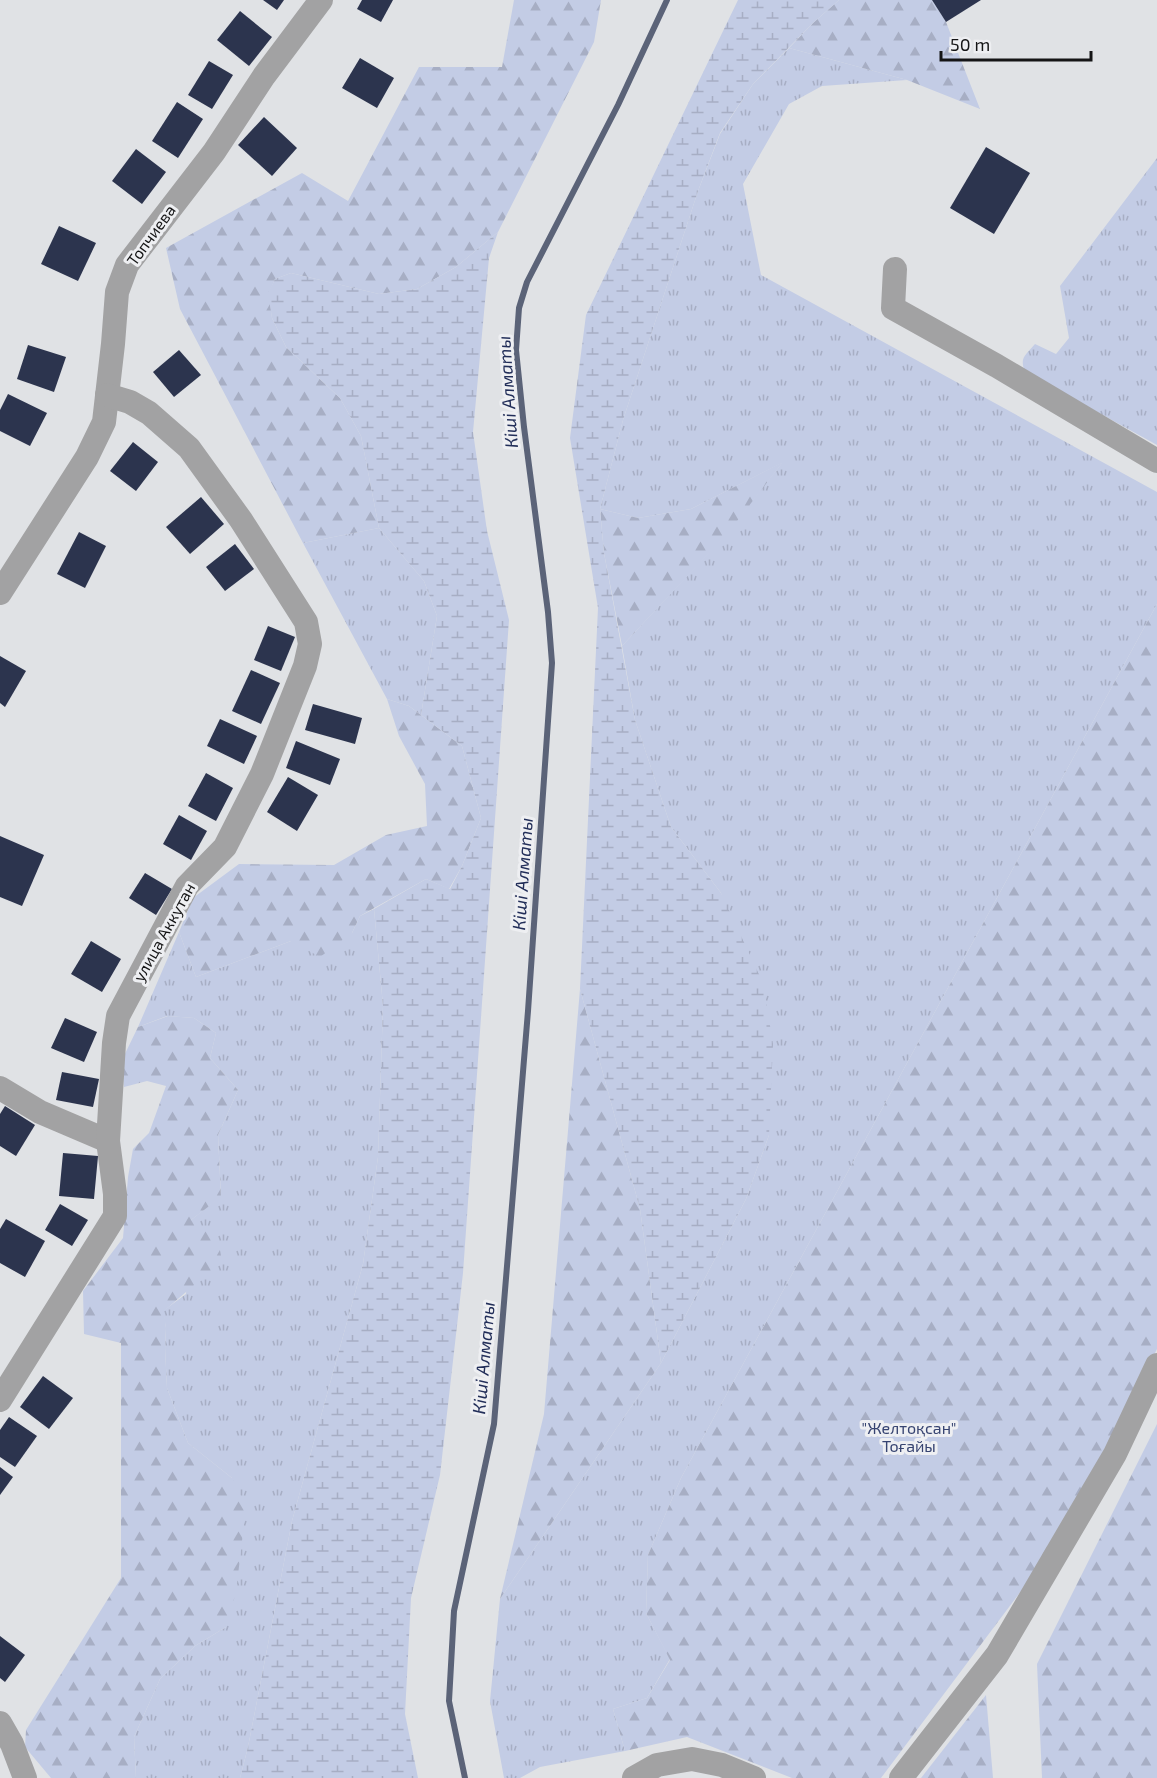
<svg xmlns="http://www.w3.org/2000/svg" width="1157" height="1778" font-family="'Exo 2',sans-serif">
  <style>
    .grass { fill: url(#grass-tufts) }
    .forest { fill: url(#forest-firs) }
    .wetland { fill: url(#wetland-marsh) }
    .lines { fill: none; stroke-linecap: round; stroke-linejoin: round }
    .stream { stroke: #5b6378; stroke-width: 6 }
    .building { fill: #2c344e }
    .minor { stroke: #a2a2a3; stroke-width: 24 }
    .labels { text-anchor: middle; stroke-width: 6; stroke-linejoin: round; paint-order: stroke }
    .street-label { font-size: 16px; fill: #151516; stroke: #eeeff2 }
    .park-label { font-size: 16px; fill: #374471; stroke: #eeeff2 }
    .water-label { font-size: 18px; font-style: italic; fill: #222e59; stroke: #eeeff2 }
  </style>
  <defs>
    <pattern id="grass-tufts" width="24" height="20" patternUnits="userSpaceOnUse" patternTransform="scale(1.5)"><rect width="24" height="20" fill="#c3cce5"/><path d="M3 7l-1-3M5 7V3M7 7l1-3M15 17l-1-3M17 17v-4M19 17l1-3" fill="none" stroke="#a7aec4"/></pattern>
    <pattern id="forest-firs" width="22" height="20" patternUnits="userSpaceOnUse" patternTransform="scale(1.5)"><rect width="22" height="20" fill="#c3cce5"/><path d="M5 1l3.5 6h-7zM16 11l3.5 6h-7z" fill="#a7aec4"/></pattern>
    <pattern id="wetland-marsh" width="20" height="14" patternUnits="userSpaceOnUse" patternTransform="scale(1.5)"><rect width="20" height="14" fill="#c3cce5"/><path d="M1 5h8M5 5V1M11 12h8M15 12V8" fill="none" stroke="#a7aec4"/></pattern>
  </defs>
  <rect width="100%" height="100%" fill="#e0e2e5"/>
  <!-- grass -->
  <g class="grass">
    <path d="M 789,48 L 907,80 L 822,86 L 789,104 L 743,184 L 761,275 L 1157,492 L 1157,604 L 681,1478 L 648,1555 L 646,1613 L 670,1659 L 647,1698 L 613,1709 L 625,1751 L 540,1767 L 520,1778 L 504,1778 L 490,1701 L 500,1599 L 661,1363 L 746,1199 L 769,1135 L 721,893 L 671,827 L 635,720 L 622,646 L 726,534 L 782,463 L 691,509 L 638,518 L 600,509 L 623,420 L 698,191 L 720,134 L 753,84 Z"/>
    <path d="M 1157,158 L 1157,445 L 1025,372 C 1019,357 1026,355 1035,344 L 1056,354 L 1069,338 L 1060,286 Z"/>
    <path d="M 379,528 L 424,581 L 437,616 L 421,715 L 409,706 L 387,699 L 303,543 Z"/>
    <path d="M 374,909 L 383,1006 L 378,1157 L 363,1264 L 292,1521 L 248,1747 L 240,1778 L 136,1778 L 134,1737 L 160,1679 L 195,1646 L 226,1627 L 232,1478 L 188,1443 L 167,1388 L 165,1348 L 166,1328 L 163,1311 L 186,1294 L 191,1220 L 221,1196 L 218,1135 L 238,1090 L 210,1058 L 216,1033 L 194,1018 L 167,1016 L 138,1027 L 179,932 L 196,977 L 291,941 L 352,933 L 360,916 Z"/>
  </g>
  <!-- forest -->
  <g class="forest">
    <path d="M 514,0 L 601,0 L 594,42 L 498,232 L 456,267 L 417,289 L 379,294 L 291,273 L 275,279 L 269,293 L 272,318 L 286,347 L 340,398 L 361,436 L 379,528 L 303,543 L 180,309 L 166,248 L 302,173 L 348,201 L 419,67 L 502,67 Z"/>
    <path d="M 839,0 L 932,0 L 946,22 L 980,109 L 907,80 L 789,48 L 813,23 Z"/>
    <path d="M 783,462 L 727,534 L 622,646 L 604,553 L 600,509 L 638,518 L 691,509 Z"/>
    <path d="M 1157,604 L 1157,1349 L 1063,1535 L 881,1778 L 792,1778 L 687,1737 L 625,1751 L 613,1709 L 647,1698 L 670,1660 L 646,1613 L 648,1555 L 681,1478 Z"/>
    <path d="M 387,699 L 409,706 L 462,746 L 481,818 L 462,866 L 449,889 L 426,879 L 360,916 L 352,933 L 320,957 L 291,941 L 196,977 L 179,932 L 193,898 L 239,864 L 334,865 L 386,835 L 427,826 L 425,784 L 399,736 Z"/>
    <path d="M 580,989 L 640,1209 L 661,1363 L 500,1599 L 544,1414 Z"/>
    <path d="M 168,1016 L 194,1018 L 216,1033 L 210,1058 L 238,1090 L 218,1135 L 221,1197 L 191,1220 L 217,1234 L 222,1261 L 164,1311 L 166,1328 L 165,1348 L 167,1388 L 188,1443 L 232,1478 L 246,1507 L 236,1592 L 226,1627 L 195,1646 L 160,1679 L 134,1737 L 136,1778 L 51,1778 L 25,1747 L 26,1730 L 121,1578 L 121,1343 L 84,1334 L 83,1291 L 123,1238 L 128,1177 L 133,1149 L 149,1133 L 166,1086 L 147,1081 L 124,1087 L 121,1062 L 138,1027 Z"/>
    <path d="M 1157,1424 L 1157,1778 L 1042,1778 L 1037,1664 Z"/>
    <path d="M 986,1695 L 993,1778 L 921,1778 Z"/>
  </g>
  <!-- wetland -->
  <g class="wetland">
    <path d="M 738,0 L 839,0 L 813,23 L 753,84 L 720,133 L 698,191 L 623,420 L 600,509 L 604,553 L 635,720 L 671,827 L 721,893 L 763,983 L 773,1044 L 769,1135 L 746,1199 L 661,1363 L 640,1209 L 580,989 L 598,608 L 570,438 L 586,315 Z"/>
    <path d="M 498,232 L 489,258 L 473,432 L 487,531 L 509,620 L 463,1273 L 440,1475 L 411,1598 L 405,1714 L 418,1778 L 240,1778 L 248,1747 L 292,1521 L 363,1264 L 378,1157 L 383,1006 L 374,909 L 426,879 L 450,889 L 462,866 L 481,818 L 462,746 L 421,715 L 437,616 L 424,581 L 379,528 L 361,436 L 340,398 L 286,347 L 272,318 L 268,293 L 275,279 L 291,273 L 379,294 L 417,289 L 456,267 Z"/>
  </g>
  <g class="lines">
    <!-- stream -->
    <path class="stream" d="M 465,1778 L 449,1701 L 454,1611 L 494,1424 L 528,1011 L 552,663 L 548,612 L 524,427 L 516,350 L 519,308 L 527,282 L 618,105 L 667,0"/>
  </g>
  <!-- building -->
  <g class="building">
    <path d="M 263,0 L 284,0 L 277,10 Z"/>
    <path d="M 362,0 L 393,0 L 381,22 L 357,9 Z"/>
    <path d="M 932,0 L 981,0 L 946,22 Z"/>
    <path d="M 240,11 L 272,37 L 249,66 L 217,40 Z"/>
    <path d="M 360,58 L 394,78 L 377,108 L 342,88 Z"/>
    <path d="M 209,61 L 233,75 L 212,109 L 188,95 Z"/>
    <path d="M 177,102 L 203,119 L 178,158 L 152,141 Z"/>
    <path d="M 264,117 L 297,148 L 272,176 L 238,145 Z"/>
    <path d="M 986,147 L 1030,173 L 994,234 L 950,208 Z"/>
    <path d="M 136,149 L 166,172 L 142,204 L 112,181 Z"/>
    <path d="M 59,226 L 96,243 L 78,281 L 41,264 Z"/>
    <path d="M 28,345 L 66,357 L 54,392 L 17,379 Z"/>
    <path d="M 179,350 L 201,375 L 174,397 L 153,372 Z"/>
    <path d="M 8,394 L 47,413 L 30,446 L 0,431 L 0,410 Z"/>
    <path d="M 133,442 L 158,462 L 136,491 L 110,471 Z"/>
    <path d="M 201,497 L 224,524 L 190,554 L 166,527 Z"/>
    <path d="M 79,532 L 106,546 L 85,588 L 57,574 Z"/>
    <path d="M 235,544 L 254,569 L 225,591 L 206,567 Z"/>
    <path d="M 268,626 L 295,637 L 281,671 L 254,660 Z"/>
    <path d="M 0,656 L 26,671 L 5,707 L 0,703 Z"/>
    <path d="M 251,670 L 280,683 L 261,724 L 232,711 Z"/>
    <path d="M 313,704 L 362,718 L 355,744 L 305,730 Z"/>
    <path d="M 220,719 L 257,736 L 244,764 L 207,746 Z"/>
    <path d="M 296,741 L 340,759 L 330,785 L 286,768 Z"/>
    <path d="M 206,773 L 233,788 L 216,821 L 188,806 Z"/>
    <path d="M 288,777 L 318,795 L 297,831 L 267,812 Z"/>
    <path d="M 179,815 L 207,831 L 191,860 L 163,844 Z"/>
    <path d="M 0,836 L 44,855 L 22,906 L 0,897 Z"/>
    <path d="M 145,873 L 172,889 L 156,915 L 129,898 Z"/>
    <path d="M 91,941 L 121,959 L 102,992 L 71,974 Z"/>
    <path d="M 65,1018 L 97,1032 L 84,1062 L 51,1048 Z"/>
    <path d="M 62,1072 L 99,1079 L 93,1107 L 56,1100 Z"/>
    <path d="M 5,1106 L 35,1125 L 16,1156 L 0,1146 L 0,1114 Z"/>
    <path d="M 63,1153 L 98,1156 L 94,1199 L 59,1196 Z"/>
    <path d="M 60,1204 L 88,1220 L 72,1246 L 45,1230 Z"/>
    <path d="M 6,1219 L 45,1241 L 25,1277 L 0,1263 L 0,1229 Z"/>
    <path d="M 43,1376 L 73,1398 L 49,1429 L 20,1407 Z"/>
    <path d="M 9,1417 L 37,1436 L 15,1467 L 0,1457 L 0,1430 Z"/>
    <path d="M 0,1467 L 13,1477 L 0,1495 Z"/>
    <path d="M 0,1636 L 25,1655 L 5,1682 L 0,1678 Z"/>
  </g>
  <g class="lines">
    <!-- minor -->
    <g class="minor">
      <path d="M 895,269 L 893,308 L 997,366 L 1157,461"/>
      <path d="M 0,593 L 87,457 L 104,422 L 113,344 L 117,292 L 127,265 L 214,152 L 264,76 L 321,0"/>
      <path d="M 0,1088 L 40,1112 L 108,1141"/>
      <path d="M 0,1400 L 115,1216 L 115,1194 L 108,1141 L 114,1043 L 118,1016 L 187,886 L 225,847 L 262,774 L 305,666 L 310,644 L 306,622 L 241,520 L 189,448 L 149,413 L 130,402 L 107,395"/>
      <path d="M 0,1723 L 12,1744 L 25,1778"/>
      <path d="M 634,1778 L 657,1765 L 692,1759 L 722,1765 L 754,1778"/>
      <path d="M 901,1778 L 997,1655 L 1115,1454 L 1157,1365"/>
    </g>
  </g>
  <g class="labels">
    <!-- street labels -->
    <g class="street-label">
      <text transform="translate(151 235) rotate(-54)" y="6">Топчиева</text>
      <text transform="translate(164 932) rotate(-61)" y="6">улица Аккутан</text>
    </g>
    <!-- park labels -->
    <g class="park-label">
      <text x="909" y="1434">"Желтоқсан"<tspan x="909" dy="18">Тоғайы</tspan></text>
    </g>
    <!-- water labels -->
    <g class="water-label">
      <text transform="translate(508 392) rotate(-94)" y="6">Кіші Алматы</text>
      <text transform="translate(523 874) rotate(-86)" y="6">Кіші Алматы</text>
      <text transform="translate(484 1358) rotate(-85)" y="6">Кіші Алматы</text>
    </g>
  </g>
  <!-- scale -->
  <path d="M941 51v9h150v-9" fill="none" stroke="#151516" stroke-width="3"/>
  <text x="950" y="51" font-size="18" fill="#151516" stroke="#eeeff2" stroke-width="4.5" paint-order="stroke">50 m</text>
</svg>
